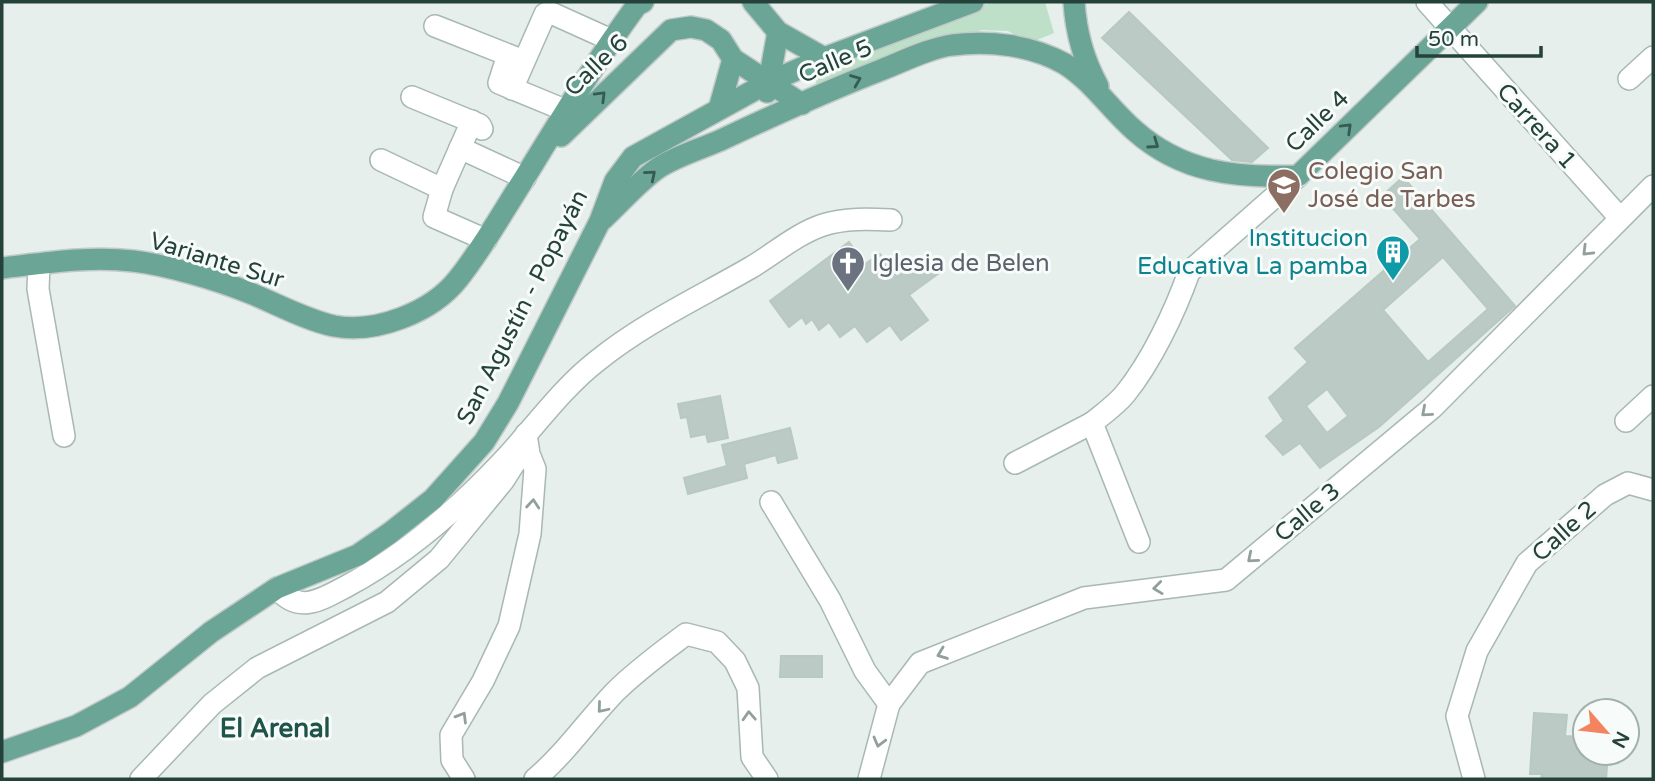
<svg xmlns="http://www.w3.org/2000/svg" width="1655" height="781" font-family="'Varela Round',sans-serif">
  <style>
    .green { fill: #bfe0c8 }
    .building { fill: #bbcac4; stroke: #b8c9c2; stroke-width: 2; fill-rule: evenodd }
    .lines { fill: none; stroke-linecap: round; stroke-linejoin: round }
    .minor-casing { stroke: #a8b8b2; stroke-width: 24 }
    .major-casing { stroke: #c2cac8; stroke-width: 24 }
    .minor { stroke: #fff; stroke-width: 21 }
    .major { stroke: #6aa596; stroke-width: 21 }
    .oneway { stroke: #365b51 }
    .oneway2 { stroke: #92a09c }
    .labels { text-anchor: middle; stroke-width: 6; stroke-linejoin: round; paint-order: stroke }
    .street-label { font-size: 24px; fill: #24423a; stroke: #f7fbf9 }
    .education-label { font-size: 24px; fill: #785e54; stroke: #f7fbf9; text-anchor: start }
    .culture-label { font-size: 24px; fill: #0d838f; stroke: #f7fbf9; text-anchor: end }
    .worship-label { font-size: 24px; fill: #5b616d; stroke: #f7fbf9; text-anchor: start }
    .neighbourhood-label { font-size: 26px; font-weight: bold; fill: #1f5548; stroke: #f7fbf9 }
  </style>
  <rect width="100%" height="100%" fill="#e6efeb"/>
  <!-- green -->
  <path class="green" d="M 991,2 L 1045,2 L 1054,33 L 1030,43 L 1008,31 L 982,30 L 817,85 L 811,69 Z"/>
  <!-- building -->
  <g class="building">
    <path d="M 1129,12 L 1268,148 L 1252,162 L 1232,160 L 1102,38 Z"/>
    <path d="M 1403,177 L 1515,306 L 1379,427 L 1320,468 L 1300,443 L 1283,455 L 1266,436 L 1284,421 L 1269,398 L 1308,362 L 1295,348 L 1420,239 L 1382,196 ZM 1443,257 L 1488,309 L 1428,362 L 1383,310 ZM 1327,389 L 1348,416 L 1327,433 L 1306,406 Z"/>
    <path d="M 849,242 L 865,264 L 880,254 L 897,277 L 926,256 L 939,273 L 909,295 L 928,320 L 901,340 L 890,325 L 867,342 L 855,326 L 840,337 L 829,322 L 819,330 L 812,319 L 806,324 L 802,317 L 789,327 L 770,301 Z"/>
    <path d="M 720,396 L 728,438 L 708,442 L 706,434 L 691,437 L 687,417 L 681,418 L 678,404 Z"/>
    <path d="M 790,428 L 797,458 L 778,463 L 776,455 L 744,464 L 747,478 L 688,494 L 684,478 L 727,466 L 722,445 Z"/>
    <path d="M 781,656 L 822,656 L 822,677 L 780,677 Z"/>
    <path d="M 1534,713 L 1567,715 L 1565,736 L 1585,737 L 1585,753 L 1608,754 L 1606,779 L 1541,779 L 1542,774 L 1530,774 Z"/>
  </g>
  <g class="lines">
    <!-- minor casing -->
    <g class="minor-casing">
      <g id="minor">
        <path d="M 1427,2 L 1620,218"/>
        <path d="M 435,26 L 521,60"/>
        <path d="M 508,55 L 499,83 L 567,111"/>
        <path d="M 1629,79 L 1653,57"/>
        <path d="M 512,89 L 545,14 L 549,12 L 611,40"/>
        <path d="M 412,97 L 480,125 L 482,129"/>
        <path d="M 472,121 L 442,189 L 434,217 L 486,240"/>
        <path d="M 460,148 L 525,178"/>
        <path d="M 381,160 L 442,189"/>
        <path d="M 39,264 L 38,289 L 64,436"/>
        <path d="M 1626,421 L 1653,396"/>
        <path d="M 1015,463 L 1092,423"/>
        <path d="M 771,502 L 830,600 L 865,671 L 889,704"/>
        <path d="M 1139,542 L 1092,423 C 1103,414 1116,405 1125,394 C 1151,362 1175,312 1189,272 L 1298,176"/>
        <path d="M 277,588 C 299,615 322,599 347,586 C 407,554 457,510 503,461 C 534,428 561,389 597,361 C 644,323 698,298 750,268 C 774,254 796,234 823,225 C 845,218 869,219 891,220"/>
        <path d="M 141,779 L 212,704 L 257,668 L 387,602 L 439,559 L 503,481 L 517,459"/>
        <path d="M 464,779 L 452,760 L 451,735 L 483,681 L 509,626 L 530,534 L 535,469 L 529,454 L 526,434"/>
        <path d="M 535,779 C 566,753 587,721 615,692 C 637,670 662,652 686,634 L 717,642 L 735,661 L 748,688 L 752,757 L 767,779"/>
        <path d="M 869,779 L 889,704 L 920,663 L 1084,598 L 1226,580 L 1432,408 L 1653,186"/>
        <path d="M 1474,779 L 1457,716 L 1477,651 L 1527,563 L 1605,495 L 1628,483 L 1653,490"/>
      </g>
    </g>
    <!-- major casing -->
    <g class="major-casing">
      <g id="major">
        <path d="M 753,2 L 778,32 L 824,58"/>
        <path d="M 1074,2 C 1076,33 1083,59 1098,86"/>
        <path d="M 767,92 L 778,32"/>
        <path d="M 719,109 L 733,59"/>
        <path d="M 561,136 L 671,30 L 691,27 L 706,30 L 721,40 L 733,59 L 802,104"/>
        <path d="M 603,219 C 620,203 636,185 654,171 C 670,158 701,149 721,140 C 774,115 827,91 881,70 C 904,61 927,49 952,45 C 989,40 1031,45 1065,64 C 1092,81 1110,109 1134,130 C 1182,173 1236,178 1298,176 L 1477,2"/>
        <path d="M 2,268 C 46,263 89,256 133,261 C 168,265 218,280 250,293 C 277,304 306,320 334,326 C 376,334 432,312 458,279 C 482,249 501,215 522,182 C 559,122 595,62 637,5 L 643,2"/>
        <path d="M 2,752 L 76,726 L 130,697 L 211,632 L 277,588 L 358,555 L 390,533 L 433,499 L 484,442 L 508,403 L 600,221 L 615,181 L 633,157 L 769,82 L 824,58 L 973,2"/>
      </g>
    </g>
    <!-- minor -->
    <use href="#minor" class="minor"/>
    <!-- major -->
    <use href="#major" class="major"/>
  </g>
  <!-- one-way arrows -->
  <defs><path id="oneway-chevron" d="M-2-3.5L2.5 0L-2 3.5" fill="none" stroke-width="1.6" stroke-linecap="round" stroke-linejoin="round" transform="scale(1.75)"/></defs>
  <g class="oneway">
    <use href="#oneway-chevron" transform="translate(856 80) rotate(-22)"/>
    <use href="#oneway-chevron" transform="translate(601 96) rotate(-45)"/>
    <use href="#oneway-chevron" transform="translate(1347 128) rotate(-44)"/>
    <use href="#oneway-chevron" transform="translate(1154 144) rotate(35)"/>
    <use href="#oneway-chevron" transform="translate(651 175) rotate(-40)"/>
  </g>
  <g class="oneway2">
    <use href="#oneway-chevron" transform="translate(1587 251) rotate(135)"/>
    <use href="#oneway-chevron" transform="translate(1426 412) rotate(139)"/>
    <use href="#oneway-chevron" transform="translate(533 504) rotate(-85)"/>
    <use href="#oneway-chevron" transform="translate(1252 558) rotate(140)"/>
    <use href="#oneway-chevron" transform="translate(1158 588) rotate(173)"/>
    <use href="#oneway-chevron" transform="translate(942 654) rotate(159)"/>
    <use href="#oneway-chevron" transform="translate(602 708) rotate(130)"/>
    <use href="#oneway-chevron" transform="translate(749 716) rotate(-93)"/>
    <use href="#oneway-chevron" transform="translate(462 717) rotate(-59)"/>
    <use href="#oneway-chevron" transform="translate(879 742) rotate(105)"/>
  </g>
  <!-- icons -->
  <defs>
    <g id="school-pin" transform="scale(1.75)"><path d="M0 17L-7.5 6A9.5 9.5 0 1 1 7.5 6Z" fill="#8d6e63" stroke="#f7fbf9"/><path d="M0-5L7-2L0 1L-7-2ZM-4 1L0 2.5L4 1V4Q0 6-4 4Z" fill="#fff"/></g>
    <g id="building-pin" transform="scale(1.75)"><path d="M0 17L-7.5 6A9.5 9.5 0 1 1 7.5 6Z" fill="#0f9aa8" stroke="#f7fbf9"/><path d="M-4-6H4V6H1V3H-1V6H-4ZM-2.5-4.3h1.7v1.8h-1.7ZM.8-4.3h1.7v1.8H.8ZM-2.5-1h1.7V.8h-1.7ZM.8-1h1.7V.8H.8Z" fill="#fff"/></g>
    <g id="church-pin" transform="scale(1.75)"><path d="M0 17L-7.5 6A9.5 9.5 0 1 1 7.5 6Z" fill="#6b7280" stroke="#f7fbf9"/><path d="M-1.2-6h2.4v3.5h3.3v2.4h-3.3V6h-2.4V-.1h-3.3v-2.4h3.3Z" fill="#fff"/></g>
  </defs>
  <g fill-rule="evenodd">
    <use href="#school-pin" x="1284" y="185"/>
    <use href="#building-pin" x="1393" y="252"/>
    <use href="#church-pin" x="848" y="263"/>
  </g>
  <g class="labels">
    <!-- street labels -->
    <g class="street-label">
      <text transform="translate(835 61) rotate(-23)" y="8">Calle 5</text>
      <text transform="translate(596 65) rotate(-44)" y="8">Calle 6</text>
      <text transform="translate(1317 121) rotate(-44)" y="8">Calle 4</text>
      <text transform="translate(1537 126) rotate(48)" y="8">Carrera 1</text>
      <text transform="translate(217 260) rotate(17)" y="8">Variante Sur</text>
      <text transform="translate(522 307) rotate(-63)" y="8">San Agustín - Popayán</text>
      <text transform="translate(1307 512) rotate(-40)" y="8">Calle 3</text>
      <text transform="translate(1564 531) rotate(-42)" y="8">Calle 2</text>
    </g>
    <!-- education labels -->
    <g class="education-label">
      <text x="1308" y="179">Colegio San<tspan x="1308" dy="28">José de Tarbes</tspan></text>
    </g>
    <!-- culture labels -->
    <g class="culture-label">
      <text x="1368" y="246">Institucion<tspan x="1368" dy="28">Educativa La pamba</tspan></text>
    </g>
    <!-- worship labels -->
    <g class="worship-label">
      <text x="872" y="271">Iglesia de Belen</text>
    </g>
    <!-- neighbourhood labels -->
    <g class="neighbourhood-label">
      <text x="275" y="737">El Arenal</text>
    </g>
  </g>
  <!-- border -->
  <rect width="1655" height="781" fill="none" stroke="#24423a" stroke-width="7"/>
  <!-- north arrow -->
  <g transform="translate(1606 732) rotate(118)"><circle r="33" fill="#f7fbf9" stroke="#a3b1ad" stroke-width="2"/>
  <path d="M0-5L12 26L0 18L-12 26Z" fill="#f4845f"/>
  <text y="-10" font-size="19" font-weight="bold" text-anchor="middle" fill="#24423a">N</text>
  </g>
  <!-- scale -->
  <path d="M1417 46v10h124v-10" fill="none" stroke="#24423a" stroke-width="3.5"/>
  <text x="1428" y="46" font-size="21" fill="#24423a" stroke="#f7fbf9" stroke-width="5" paint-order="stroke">50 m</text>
</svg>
